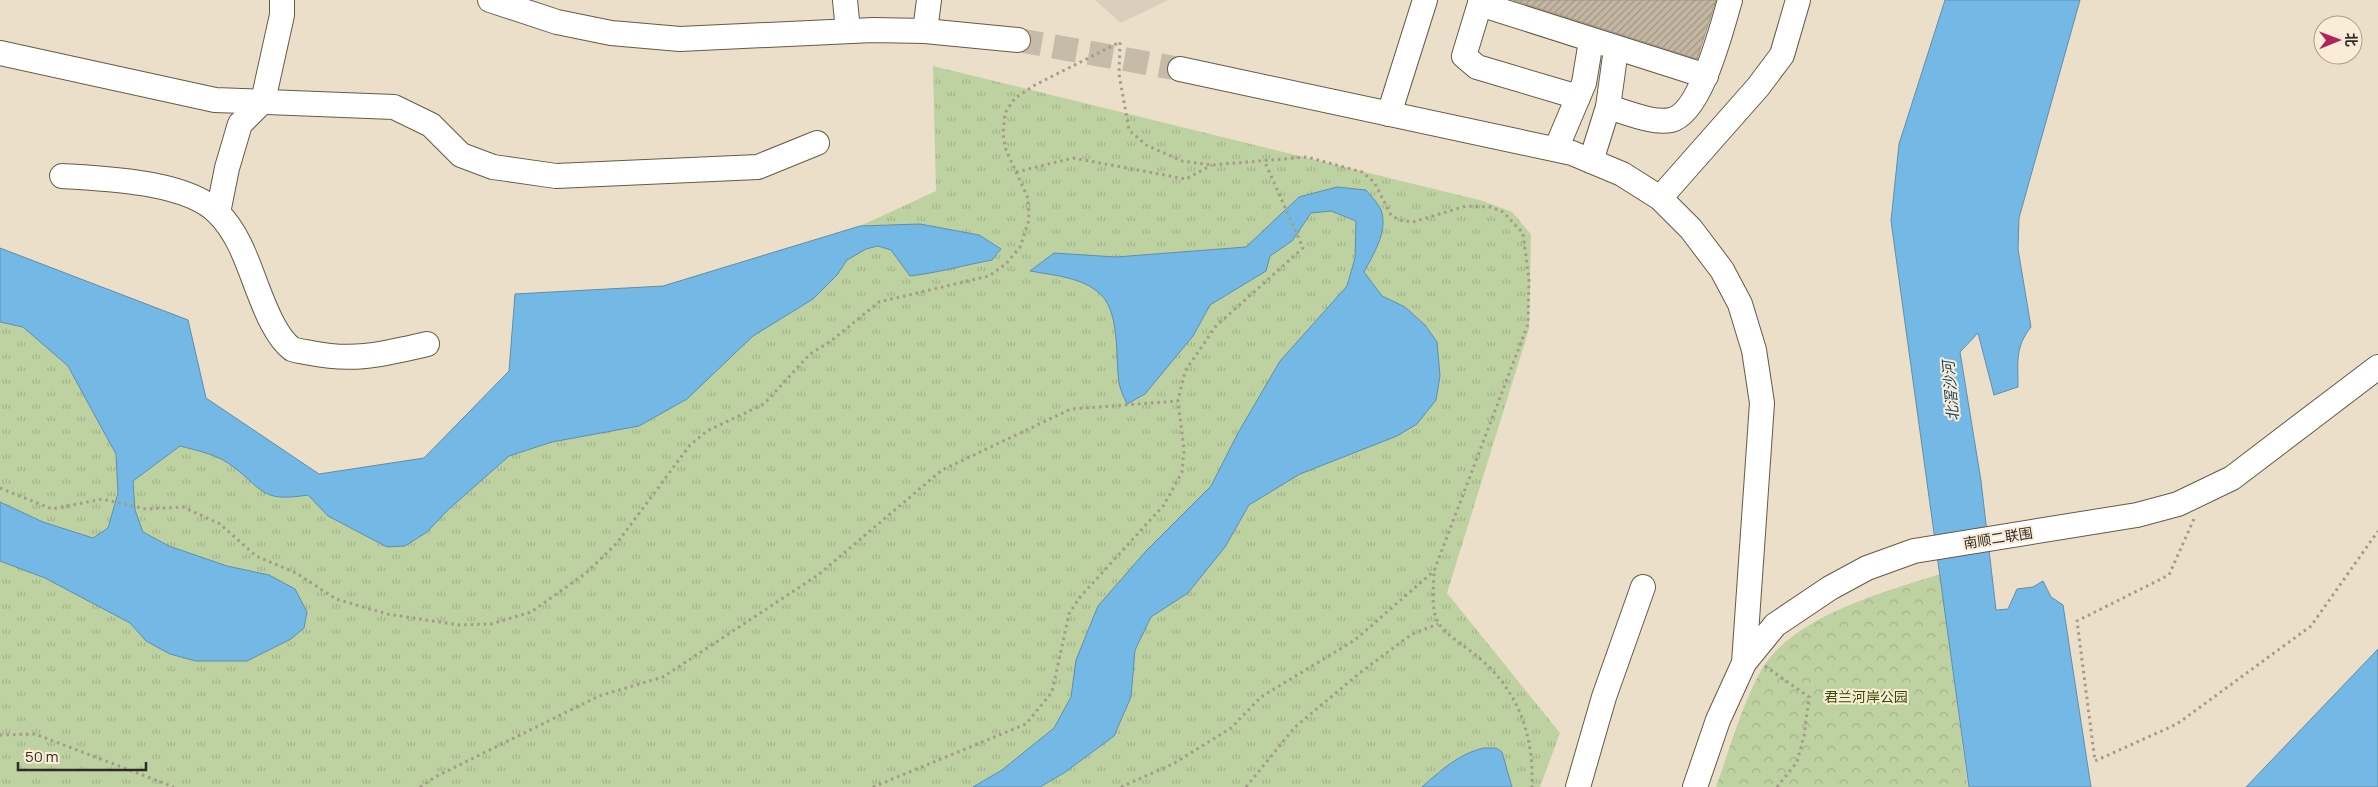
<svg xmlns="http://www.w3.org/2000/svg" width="2378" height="787" font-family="Manrope,'Noto Sans SC',sans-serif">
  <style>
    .medical { fill: #dccebc }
    .grass { fill: url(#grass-tufts) }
    .forest { fill: url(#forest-crowns) }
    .water { fill: #74b9e6; stroke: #5f8eab }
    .building { fill: url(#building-hatch); stroke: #a29682 }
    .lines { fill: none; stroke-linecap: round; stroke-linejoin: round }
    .minor-tunnel { stroke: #c6bba8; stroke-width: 24; stroke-dasharray: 24 12; stroke-linecap: butt }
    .minor-casing { stroke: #655a47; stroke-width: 26 }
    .path { stroke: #a49a89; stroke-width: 3; stroke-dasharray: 2.5 4; stroke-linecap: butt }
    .minor { stroke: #fff; stroke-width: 24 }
    .labels { text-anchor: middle; stroke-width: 4; stroke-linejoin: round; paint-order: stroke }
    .street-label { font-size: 14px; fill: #2f2a22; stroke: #faecd6 }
    .park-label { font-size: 14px; fill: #364d00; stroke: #faecd6 }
    .water-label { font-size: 15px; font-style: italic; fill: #104665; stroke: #faecd6 }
  </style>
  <defs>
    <pattern id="grass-tufts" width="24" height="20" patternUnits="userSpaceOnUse" patternTransform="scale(1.25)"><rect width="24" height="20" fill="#bdd2a0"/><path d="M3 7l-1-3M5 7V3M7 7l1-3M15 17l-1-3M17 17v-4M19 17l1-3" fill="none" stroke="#a3b48a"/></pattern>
    <pattern id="forest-crowns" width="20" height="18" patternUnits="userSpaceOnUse" patternTransform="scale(1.25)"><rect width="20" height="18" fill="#bdd2a0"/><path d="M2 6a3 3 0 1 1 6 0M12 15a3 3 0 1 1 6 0" fill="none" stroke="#a3b48a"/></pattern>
    <pattern id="building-hatch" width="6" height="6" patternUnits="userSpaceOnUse" patternTransform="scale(1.25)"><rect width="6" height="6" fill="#c4b7a2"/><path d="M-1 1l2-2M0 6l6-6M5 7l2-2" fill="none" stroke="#a09584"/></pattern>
  </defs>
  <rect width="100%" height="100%" fill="#ecdfc9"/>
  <!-- medical -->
  <path class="medical" d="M 1095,0 L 1168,0 L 1121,23 Z"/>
  <!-- grass -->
  <path class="grass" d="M 933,66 L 1483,201 L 1512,212 L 1531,234 L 1529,329 L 1447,593 L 1560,733 L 1540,787 L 0,787 L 0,248 L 188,320 L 206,398 L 319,474 L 421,462 L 509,371 L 515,294 L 663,286 L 860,226 L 936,191 Z"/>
  <!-- forest -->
  <path class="forest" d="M 1940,574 L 1968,787 L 1716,787 C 1729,751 1740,711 1758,676 C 1787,617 1882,593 1940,574 Z"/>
  <!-- water -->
  <g class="water">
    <path d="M 1945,0 L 2080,0 L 2019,218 L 2018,249 L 2031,327 C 2015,347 2018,362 2018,387 L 1994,395 L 1978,333 L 1960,352 L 1981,481 L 1996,610 L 2008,609 L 2017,589 L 2033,587 L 2043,581 L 2051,597 L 2063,605 L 2091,787 L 1969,787 L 1891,221 L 1899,144 Z"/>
    <path d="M 1337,187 L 1366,190 C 1371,196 1380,205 1382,213 C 1387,233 1373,255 1364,272 L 1382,296 L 1405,307 L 1425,325 L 1437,342 L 1440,376 L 1436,400 L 1417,424 L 1397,436 L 1300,474 L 1249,505 L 1225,547 L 1188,593 L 1151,617 L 1135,650 L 1131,697 L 1114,736 L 1064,773 L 1040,787 L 973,787 L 1002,770 L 1054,728 L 1071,697 L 1076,660 L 1098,606 L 1146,551 L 1211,486 L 1238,433 L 1280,361 L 1347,286 L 1355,258 L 1356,221 L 1331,211 L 1311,213 L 1292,241 L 1270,256 L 1266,271 L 1210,305 L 1193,336 L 1145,394 L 1127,404 C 1124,397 1120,390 1119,382 C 1115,356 1121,309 1097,291 C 1079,277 1052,275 1030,271 L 1054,253 L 1116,257 L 1246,247 L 1299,197 Z"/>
    <path d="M 920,224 L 979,235 L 1001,249 L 992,260 C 965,265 937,273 910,276 L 891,250 L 878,246 L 866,249 L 847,260 L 837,275 L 813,299 L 753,336 L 687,399 L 639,426 L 552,442 L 509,456 L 448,510 L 427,532 L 405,546 L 387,547 L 328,516 L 308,495 C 258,503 264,488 228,463 C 215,454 195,450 180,446 L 133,481 L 135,510 L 143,532 L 169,546 L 227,566 L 269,575 L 295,589 L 307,612 L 304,628 L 291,639 L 247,661 L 196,661 L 170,654 L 146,641 L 130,623 L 45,578 L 0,561 L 0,502 L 43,522 L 93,538 L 108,528 L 118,493 L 116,454 L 100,425 L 68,366 L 23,327 L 0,322 L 0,248 L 188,320 L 206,398 L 319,474 L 424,458 L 509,371 L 515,294 L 663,286 L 860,226 Z"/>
    <path d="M 2378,649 L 2378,787 L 2246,787 Z"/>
    <path d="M 1484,748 L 1496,748 L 1502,752 L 1512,787 L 1422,787 C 1440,771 1460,753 1484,748 Z"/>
  </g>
  <!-- building -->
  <path class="building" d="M 1513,0 L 1716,0 L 1697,59 Z"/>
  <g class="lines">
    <!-- minor-tunnel -->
    <path class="minor-tunnel" d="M 1018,40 L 1180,69"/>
    <!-- minor casing -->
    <g class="minor-casing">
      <g id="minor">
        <path d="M 490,0 L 557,22 L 611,33 L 680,39 L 873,30 L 925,31 L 1018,40"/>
        <path d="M 845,0 L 848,31"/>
        <path d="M 1481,0 L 1464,56 L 1477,67 L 1578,97"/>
        <path d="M 1480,4 L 1706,76"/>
        <path d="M 925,31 L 929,0"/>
        <path d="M 0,53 L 215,100 L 394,107 L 431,125 L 461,155 L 493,167 L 556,176 L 758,167 L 817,143"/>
        <path d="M 1180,69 L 1572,153 L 1622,174 L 1660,198 L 1691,229 L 1722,270 L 1740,304 L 1754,350 L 1762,403 L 1744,663"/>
        <path d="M 1608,107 C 1626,112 1653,124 1671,120 C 1701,113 1722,27 1730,0"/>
        <path d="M 1389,114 L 1425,0"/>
        <path d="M 1556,149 L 1584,83 L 1591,41"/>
        <path d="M 1591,161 L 1608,107 L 1616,49"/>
        <path d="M 62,176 C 105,179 186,181 218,213 C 239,234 248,264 258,290 C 265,308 276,337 292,349 C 297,351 306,352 311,353 C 355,362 383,354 427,344"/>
        <path d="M 1660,198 L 1758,87 L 1782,55 L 1798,0"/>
        <path d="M 218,213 L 227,168 L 240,124 L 263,101 L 282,15 L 282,0"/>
        <path d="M 1578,787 L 1604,697 L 1643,587"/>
        <path d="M 1695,787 L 1718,720 L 1744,663 L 1775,625 L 1830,588 L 1867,568 L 1914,551 L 2137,515 L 2178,504 L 2232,478 L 2378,367"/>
      </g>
    </g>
    <!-- path -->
    <g class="path">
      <path d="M 1016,172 L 1073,158 L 1186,179 L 1212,165"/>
      <path d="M 0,488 L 52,509 L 102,499 L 146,509 L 183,507 L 220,524 L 256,556 L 296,573 L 336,599 L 387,614 L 459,625 L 491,624 L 531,612 L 586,573 L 617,543 L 690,445 L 707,431 L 764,404 L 810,354 L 831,341 L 879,302 L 989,276 L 1006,264 L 1020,247 L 1029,220 L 1028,198 L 1006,150 L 1003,135 L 1005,113 L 1015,98 L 1035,85 L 1120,42 L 1119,74 L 1129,130 L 1146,145 L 1182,161 L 1212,165 L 1307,157 L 1362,172 L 1374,182 L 1391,215 L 1399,220 L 1413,222 L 1466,206 L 1491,207 L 1503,212 L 1523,233 L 1529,280 L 1528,324 L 1434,571 C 1434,586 1430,610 1439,624 C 1445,634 1467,648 1477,656 C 1518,690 1534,734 1532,787"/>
      <path d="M 2194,519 L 2169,575 L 2077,621 L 2095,761 L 2177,724 L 2311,626 L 2378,531"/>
      <path d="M 1765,666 L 1809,697 L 1804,736 L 1797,762 L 1777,787"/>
      <path d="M 0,735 L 35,734 L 174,787"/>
      <path d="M 420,787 L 435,777 L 599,696 L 663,677 L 818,575 L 942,470 L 1071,409 L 1178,401"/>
      <path d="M 873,787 L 1026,724 L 1052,692 L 1069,614 L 1080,597 L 1164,505 L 1182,472 L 1184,449 L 1178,401 L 1185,371 L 1216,326 L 1303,248 L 1264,160"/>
      <path d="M 1121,787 L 1173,764 L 1231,728 L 1261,697 L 1355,640 L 1434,571"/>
      <path d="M 1246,787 L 1295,727 L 1361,672 L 1412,634 L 1438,624"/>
    </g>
    <!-- minor -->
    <use href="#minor" class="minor"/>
  </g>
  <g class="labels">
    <!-- street labels -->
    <g class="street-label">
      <text transform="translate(1998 538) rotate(-9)" y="5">南顺二联围</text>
    </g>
    <!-- park labels -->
    <g class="park-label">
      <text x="1866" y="702">君兰河岸公园</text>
    </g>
    <!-- water labels -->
    <g class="water-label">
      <text transform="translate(1951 391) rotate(-95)" y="5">北滘沙河</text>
    </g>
  </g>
  <!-- north arrow -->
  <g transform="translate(2338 40) rotate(89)"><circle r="24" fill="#faecd6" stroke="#a99e8e"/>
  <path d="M0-4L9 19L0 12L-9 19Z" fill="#b1235d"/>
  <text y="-8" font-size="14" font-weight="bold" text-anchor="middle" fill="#2f2a22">北</text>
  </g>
  <!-- scale -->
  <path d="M18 762v8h128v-8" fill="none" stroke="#2f2a22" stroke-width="2.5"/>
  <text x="25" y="762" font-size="15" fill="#2f2a22" stroke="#faecd6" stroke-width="4" paint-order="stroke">50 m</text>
</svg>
